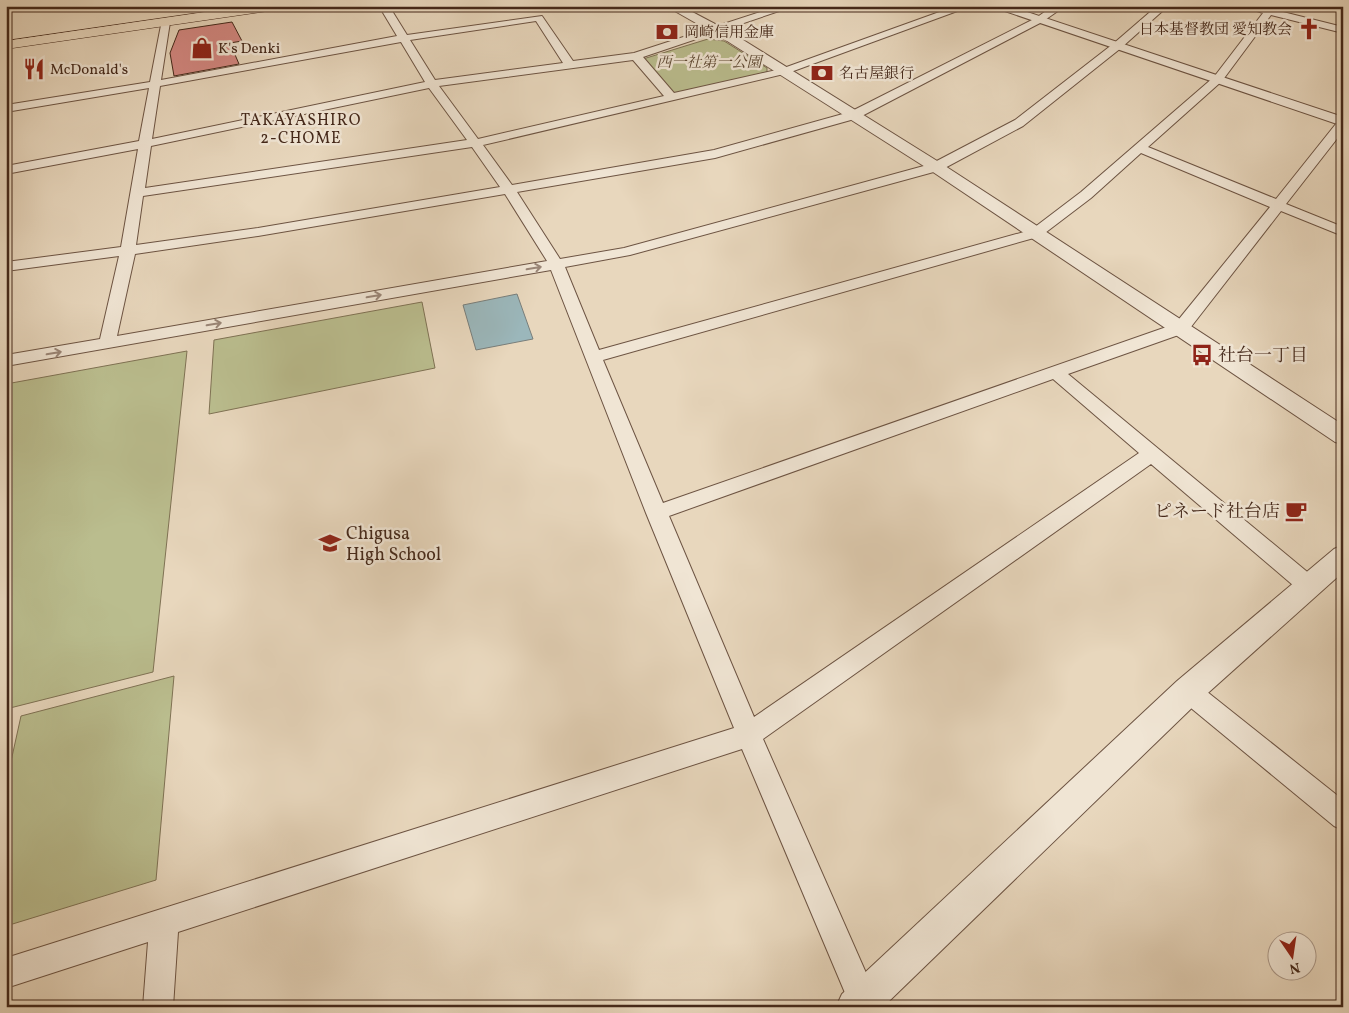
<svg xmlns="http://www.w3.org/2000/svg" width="1349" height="1013" font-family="Vollkorn,'Noto Serif JP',serif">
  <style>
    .green { fill: #babd8e; stroke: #7f7254 }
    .water { fill: #9bb7bb; stroke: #787e7b }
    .building { fill: #d48882; stroke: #44281a }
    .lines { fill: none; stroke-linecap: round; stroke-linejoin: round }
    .minor-casing { stroke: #6d5443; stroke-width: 2 }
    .tertiary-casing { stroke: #6d5443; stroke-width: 2 }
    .primary-casing { stroke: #44281a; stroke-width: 1 }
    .minor { fill: #f0e5d4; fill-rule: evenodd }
    .tertiary { fill: #f0e5d4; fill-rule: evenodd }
    .primary { fill: #e8d7bd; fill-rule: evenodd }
    .oneway { stroke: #9a8677 }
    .labels { text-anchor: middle; stroke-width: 5; stroke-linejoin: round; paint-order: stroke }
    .far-poi-label { font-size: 15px; fill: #44281a; stroke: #f0e5d4; text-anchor: start }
    .far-park-label { font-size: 15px; font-style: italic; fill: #5c4631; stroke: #f0e5d4 }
    .far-neighbourhood-label { font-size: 16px; letter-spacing: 1px; fill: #44281a; stroke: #f0e5d4 }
    .poi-label { font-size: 18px; fill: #44281a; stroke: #f0e5d4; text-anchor: start }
  </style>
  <rect width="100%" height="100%" fill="#e8d7bd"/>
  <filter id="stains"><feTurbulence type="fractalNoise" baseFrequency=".004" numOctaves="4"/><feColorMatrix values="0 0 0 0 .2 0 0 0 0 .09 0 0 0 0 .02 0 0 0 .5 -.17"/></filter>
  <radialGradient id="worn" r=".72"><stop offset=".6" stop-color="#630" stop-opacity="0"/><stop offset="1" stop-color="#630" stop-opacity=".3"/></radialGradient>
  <!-- green -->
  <g class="green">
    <path d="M 708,39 L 724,41 L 767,68 L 767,72 L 676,94 L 672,93 L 643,59 Z"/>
    <path d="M 422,302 L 435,368 L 209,414 L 214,340 Z"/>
    <path d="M 187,351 L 153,672 L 6,709 L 6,384 Z"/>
    <path d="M 174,676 L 156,880 L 6,926 L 6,784 L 21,716 Z"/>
  </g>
  <!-- water -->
  <path class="water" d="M 517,294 L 533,339 L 476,350 L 463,305 Z"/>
  <!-- building -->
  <path class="building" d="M 232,22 L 242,41 L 230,43 L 239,64 L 174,76 L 170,53 L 179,30 Z"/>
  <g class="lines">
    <!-- minor casing -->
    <g class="minor-casing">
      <g id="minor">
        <path d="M 379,6 L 389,6 L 407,35 L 542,16 L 573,61 L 634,53 L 779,6 L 794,6 L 643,57 L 674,93 L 781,69 L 956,6 L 971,6 L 788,73 L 483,145 L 512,185 L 714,150 L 850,112 L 1036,18 L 1053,6 L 1065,6 L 1042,22 L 858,118 L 715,158 L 517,192 L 560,259 L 624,248 L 931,164 L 1015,120 L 1113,44 L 1157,6 L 1168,6 L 1121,48 L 1023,126 L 941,170 L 630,255 L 565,267 L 599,350 L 1031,230 L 1081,192 L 1214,77 L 1263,13 L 1242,6 L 1267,8 L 1278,6 L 1275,10 L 1343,27 L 1343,33 L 1271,15 L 1222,81 L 1148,147 L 1276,199 L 1339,120 L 1343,119 L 1343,131 L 1286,204 L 1343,227 L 1343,236 L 1281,211 L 1187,332 L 1068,374 L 1317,580 L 1320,586 L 1317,592 L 1309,595 L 1301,592 L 1151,464 L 763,739 L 881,1007 L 851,1007 L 742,749 L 178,932 L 173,1007 L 143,1007 L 148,942 L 6,988 L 6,958 L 734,728 L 646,513 L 551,270 L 6,366 L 6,355 L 100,339 L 119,256 L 6,271 L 6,262 L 121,247 L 138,149 L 6,174 L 6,166 L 139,141 L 149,88 L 6,112 L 6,105 L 150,82 L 162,20 L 170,22 L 161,80 L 397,36 ZM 536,21 L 563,63 L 435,80 L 410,40 ZM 401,42 L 425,82 L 152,139 L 160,86 ZM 633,60 L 664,96 L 478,139 L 439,86 ZM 429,88 L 467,140 L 145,188 L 151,146 ZM 472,147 L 500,187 L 258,228 L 136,245 L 143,196 ZM 1141,153 L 1270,207 L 1175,324 L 663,503 L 603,360 L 1041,236 L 1091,198 ZM 505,194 L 547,261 L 117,336 L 135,254 L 258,236 ZM 1053,379 L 1139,453 L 754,717 L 669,516 Z"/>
        <path d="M 1188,680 L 1196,683 L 1343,800 L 1343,830 L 1334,826 L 1180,699 L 1176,691 L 1180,683 Z"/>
      </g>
    </g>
    <!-- tertiary casing -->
    <g class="tertiary-casing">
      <g id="tertiary">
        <path d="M 666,6 L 681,6 L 732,33 L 942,164 L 1343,425 L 1343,444 L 1335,442 L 930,170 L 724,39 Z"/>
        <path d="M 990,6 L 1009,6 L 1343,117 L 1343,126 Z"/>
        <path d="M 1343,545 L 1343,572 L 1199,701 L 883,1007 L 836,1007 L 842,994 L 1177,681 L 1334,549 Z"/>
      </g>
    </g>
    <!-- primary casing -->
    <g class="primary-casing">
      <path id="primary" d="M 246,6 L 281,6 L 275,10 L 6,49 L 6,41 Z"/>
    </g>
    <!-- minor -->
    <use href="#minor" class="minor"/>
    <!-- tertiary -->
    <use href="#tertiary" class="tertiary"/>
    <!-- primary -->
    <use href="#primary" class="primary"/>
  </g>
  <!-- one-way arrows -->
  <defs><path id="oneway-shaft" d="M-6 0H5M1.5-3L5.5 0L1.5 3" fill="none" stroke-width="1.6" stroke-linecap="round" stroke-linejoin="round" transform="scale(1.25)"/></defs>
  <g class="oneway">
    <use href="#oneway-shaft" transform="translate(534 268) rotate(-10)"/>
    <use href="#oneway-shaft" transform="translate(374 296) rotate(-10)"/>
    <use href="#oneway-shaft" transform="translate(214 324) rotate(-10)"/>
    <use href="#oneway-shaft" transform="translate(54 353) rotate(-10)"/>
  </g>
  <!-- icons -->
  <defs>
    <g id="church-bare" transform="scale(1.725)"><path d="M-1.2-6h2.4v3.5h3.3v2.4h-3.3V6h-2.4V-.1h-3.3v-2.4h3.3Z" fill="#8f2418" stroke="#f0e5d4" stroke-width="2.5" paint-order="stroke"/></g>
    <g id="bank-bare" transform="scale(1.725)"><path d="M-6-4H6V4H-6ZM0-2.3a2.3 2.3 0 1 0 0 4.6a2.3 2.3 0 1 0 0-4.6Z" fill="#8f2418" stroke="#f0e5d4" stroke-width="2.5" paint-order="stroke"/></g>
    <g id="shop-bare" transform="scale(1.725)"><path d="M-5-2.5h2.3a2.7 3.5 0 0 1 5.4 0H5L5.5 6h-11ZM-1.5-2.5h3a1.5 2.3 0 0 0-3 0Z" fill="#8f2418" stroke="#f0e5d4" stroke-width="2.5" paint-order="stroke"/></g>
    <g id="restaurant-bare" transform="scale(1.725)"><path d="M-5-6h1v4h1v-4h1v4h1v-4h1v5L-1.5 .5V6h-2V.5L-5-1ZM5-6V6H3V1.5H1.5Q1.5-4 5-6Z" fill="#8f2418" stroke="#f0e5d4" stroke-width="2.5" paint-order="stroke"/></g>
    <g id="bus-bare" transform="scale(1.725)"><path d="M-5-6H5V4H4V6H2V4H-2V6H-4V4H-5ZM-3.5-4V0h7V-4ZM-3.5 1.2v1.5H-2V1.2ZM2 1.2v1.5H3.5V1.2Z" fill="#8f2418" stroke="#f0e5d4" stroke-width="2.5" paint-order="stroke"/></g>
    <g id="cafe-bare" transform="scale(1.725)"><path d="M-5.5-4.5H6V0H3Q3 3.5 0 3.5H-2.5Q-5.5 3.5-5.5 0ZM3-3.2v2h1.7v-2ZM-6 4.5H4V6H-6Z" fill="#8f2418" stroke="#f0e5d4" stroke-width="2.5" paint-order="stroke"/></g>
    <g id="school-bare" transform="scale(1.725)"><path d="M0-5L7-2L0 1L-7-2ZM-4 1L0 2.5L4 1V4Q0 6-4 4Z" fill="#8f2418" stroke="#f0e5d4" stroke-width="2.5" paint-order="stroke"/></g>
  </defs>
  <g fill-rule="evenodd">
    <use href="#church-bare" x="1309" y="29"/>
    <use href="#bank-bare" x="667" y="32"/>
    <use href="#shop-bare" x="202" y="48"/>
    <use href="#restaurant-bare" x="34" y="69"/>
    <use href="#bank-bare" x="822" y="73"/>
    <use href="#bus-bare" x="1202" y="355"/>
    <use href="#cafe-bare" x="1296" y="511"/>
    <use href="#school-bare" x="330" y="543"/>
  </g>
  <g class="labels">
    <!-- far-poi labels -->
    <g class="far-poi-label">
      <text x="1292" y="34" text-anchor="end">日本基督教団 愛知教会</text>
      <text x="684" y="37">岡崎信用金庫</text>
      <text x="218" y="53">K's Denki</text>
      <text x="50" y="74">McDonald's</text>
      <text x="839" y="78">名古屋銀行</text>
    </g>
    <!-- far-park labels -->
    <g class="far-park-label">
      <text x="709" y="67">西一社第一公園</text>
    </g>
    <!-- far-neighbourhood labels -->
    <g class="far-neighbourhood-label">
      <text x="301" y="125">TAKAYASHIRO<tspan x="301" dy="18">2-CHOME</tspan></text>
    </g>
    <!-- poi labels -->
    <g class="poi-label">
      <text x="1218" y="361">社台一丁目</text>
      <text x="1280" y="517" text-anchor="end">ピネード社台店</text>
      <text x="346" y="539">Chigusa<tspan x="346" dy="21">High School</tspan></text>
    </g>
  </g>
  <!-- margin -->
  <rect width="1349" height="1013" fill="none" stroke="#e8d7bd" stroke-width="25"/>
  <rect x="8" y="8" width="1334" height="998" fill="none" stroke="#44281a" stroke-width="2.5"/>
  <rect x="12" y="12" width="1324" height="988" fill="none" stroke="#44281a"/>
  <!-- north arrow -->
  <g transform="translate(1292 956) rotate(167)"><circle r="24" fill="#f0e5d4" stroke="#ab998a"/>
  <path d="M0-4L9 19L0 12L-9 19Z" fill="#8f2418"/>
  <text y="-8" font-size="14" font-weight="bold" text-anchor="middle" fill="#44281a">N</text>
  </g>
  <rect width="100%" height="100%" filter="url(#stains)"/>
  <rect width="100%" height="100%" fill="url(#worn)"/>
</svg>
